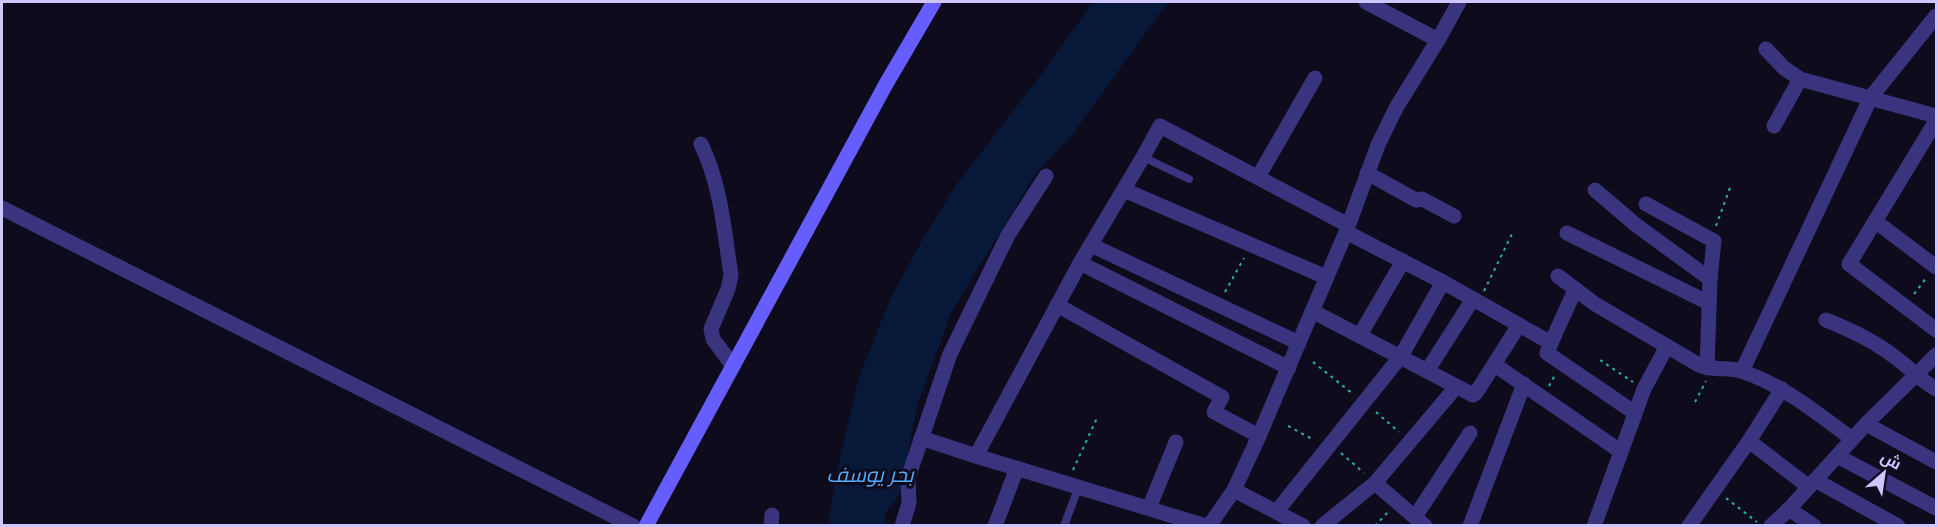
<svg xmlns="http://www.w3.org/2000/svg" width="1938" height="527" font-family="'Varela Round',Cairo,sans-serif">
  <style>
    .water { fill: #071839 }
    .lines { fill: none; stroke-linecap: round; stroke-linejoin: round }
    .path { stroke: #29b0ac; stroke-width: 2; stroke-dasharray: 3 4.5; stroke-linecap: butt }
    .lane { stroke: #39347d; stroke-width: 8 }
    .street { stroke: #39347d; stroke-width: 15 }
    .secondary { stroke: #665dff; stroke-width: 15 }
    .labels { text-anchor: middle; stroke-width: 6; stroke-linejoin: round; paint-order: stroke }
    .water-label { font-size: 21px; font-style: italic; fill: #54abff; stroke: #0e0b1d }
  </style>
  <rect width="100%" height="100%" fill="#0e0b1d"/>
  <!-- water -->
  <path class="water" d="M 1093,2 L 1168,2 L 1073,134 L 1037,172 L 952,311 L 918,403 L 900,493 L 884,515 L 886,525 L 828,526 L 837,470 L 859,377 L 890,299 L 921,242 L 956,185 L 1046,68 Z"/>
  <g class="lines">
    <!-- path -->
    <g class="path">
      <path d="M 1716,226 L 1731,185"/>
      <path d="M 1484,291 L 1512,234"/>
      <path d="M 1225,292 L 1244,258"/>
      <path d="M 1914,294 L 1927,277"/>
      <path d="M 1600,360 L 1633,382"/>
      <path d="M 1313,362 L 1353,394"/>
      <path d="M 1549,386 L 1555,375"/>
      <path d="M 1695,402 L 1706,381"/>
      <path d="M 1376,412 L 1399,432"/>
      <path d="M 1288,426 L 1314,440"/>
      <path d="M 1341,453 L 1364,473"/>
      <path d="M 1073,470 L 1097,418"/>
      <path d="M 1726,498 L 1757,522"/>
      <path d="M 1375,526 L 1388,512"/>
    </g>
    <!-- lane -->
    <g class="lane">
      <path d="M 1143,157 L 1189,179"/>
      <path d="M 1064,526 L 1079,486"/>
    </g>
    <!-- street -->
    <g class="street">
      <path d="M 1366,2 L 1438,40"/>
      <path d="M 1766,49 L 1784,68 L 1800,79 L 1936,116"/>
      <path d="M 1936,121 L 1849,264 L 1936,330"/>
      <path d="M 1774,126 L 1800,79"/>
      <path d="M 701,144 C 721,185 724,230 731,275 L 728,289 L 711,329 L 713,339 L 733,366"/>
      <path d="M 1367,173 L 1416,200 L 1422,199 L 1454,216"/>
      <path d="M 1258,177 L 1315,78"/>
      <path d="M 1124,190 L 1326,277"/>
      <path d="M 1595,190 L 1636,225 L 1710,279"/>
      <path d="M 1646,204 L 1714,241 L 1710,279 L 1707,368"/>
      <path d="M 2,208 L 633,526"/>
      <path d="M 1875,221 L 1936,267"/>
      <path d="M 1346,232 L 1443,282 L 1551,343 L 1547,353 L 1635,413"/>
      <path d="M 1567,233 L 1709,303"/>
      <path d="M 1091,245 L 1299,343"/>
      <path d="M 1080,263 L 1289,368"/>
      <path d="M 1558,276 L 1595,304 L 1699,365 C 1713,371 1727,367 1741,371 C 1783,385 1817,413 1852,439"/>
      <path d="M 1057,305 L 1222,397 L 1214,412 L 1259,436"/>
      <path d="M 1312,311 L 1473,395 L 1476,393 L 1519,325"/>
      <path d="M 1826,320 C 1851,330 1875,341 1896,358 C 1910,368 1921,381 1936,389"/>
      <path d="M 1360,335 L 1403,261"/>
      <path d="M 1551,343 L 1575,290"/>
      <path d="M 1495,365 L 1620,451"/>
      <path d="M 1427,371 L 1473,299"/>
      <path d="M 1742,371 L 1871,97 L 1936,16"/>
      <path d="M 1866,424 L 1936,462"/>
      <path d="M 921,438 L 976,456 L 1206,526"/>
      <path d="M 1749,441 L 1809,487"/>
      <path d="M 976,456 L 1080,263 L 1143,157 L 1160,126 L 1348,225"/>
      <path d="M 1837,456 L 1936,508"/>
      <path d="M 1815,480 L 1898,526"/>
      <path d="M 1375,483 L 1425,526"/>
      <path d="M 1234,490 L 1303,526"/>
      <path d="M 1149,508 L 1176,442"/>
      <path d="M 1789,509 L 1814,526"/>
      <path d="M 1277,511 L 1401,356 L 1443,282"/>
      <path d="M 1415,517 L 1470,433"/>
      <path d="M 771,526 L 772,515"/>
      <path d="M 902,526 L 909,503 L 908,478 L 950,354 L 1008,235 L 1046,176"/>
      <path d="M 995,526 L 1017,468"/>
      <path d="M 1209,526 L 1234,490 L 1259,436 L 1346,232 L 1378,145 L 1396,108 L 1438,40 L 1459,2"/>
      <path d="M 1322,526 L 1375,483 L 1456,387"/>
      <path d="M 1470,526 L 1524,384"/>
      <path d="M 1594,526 L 1644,389 L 1667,346"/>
      <path d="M 1689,526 L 1749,441 L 1782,389"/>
      <path d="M 1771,526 L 1789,509 L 1866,424 L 1936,355"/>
    </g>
    <!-- secondary -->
    <path class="secondary" d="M 646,526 L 886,84 L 934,2"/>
  </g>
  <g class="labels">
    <!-- water labels -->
    <g class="water-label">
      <text x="870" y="482">بحر يوسف</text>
    </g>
  </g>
  <!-- border -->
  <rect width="1938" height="527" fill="none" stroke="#cfc6ff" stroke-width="6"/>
  <!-- north arrow -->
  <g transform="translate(1884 473) rotate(29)" stroke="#0e0b1d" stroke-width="4.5" paint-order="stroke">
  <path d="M0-4.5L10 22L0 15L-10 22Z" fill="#cfc6ff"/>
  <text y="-9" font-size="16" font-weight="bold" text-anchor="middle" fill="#cfc6ff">ش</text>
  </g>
</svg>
